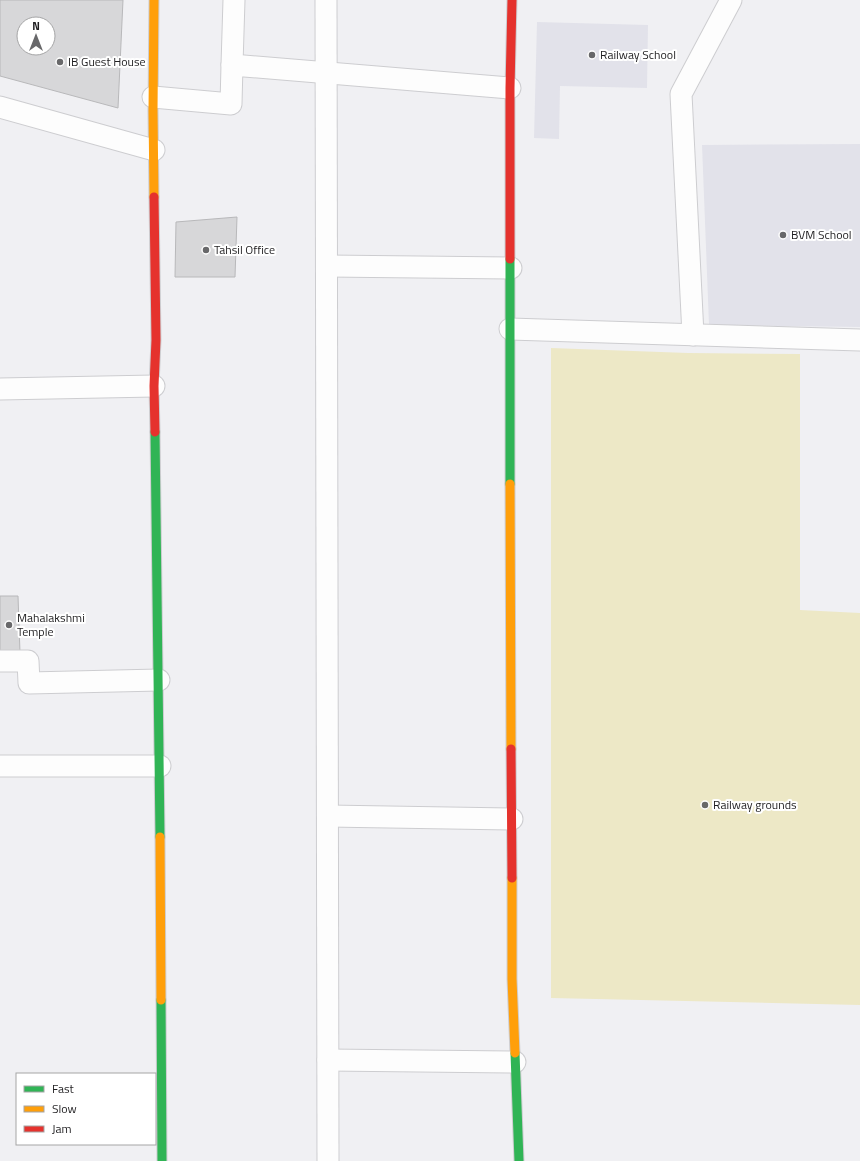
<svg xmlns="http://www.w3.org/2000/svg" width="860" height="1161" font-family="'Titillium Web',sans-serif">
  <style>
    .built { fill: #e2e2ea }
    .green { fill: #ede8c6 }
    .building { fill: #d7d7d9; stroke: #b8b8ba; fill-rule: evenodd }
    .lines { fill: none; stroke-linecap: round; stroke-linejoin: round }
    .street-casing { stroke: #cdcdd0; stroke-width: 23 }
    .fast-casing { stroke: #cdcdd0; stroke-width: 11 }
    .slow-casing { stroke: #cdcdd0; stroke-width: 11 }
    .jam-casing { stroke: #cdcdd0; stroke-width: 11 }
    .street { stroke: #fdfdfd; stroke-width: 21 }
    .fast { stroke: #30b455; stroke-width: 9 }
    .slow { stroke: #ff9f0a; stroke-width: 9 }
    .jam { stroke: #e5322d; stroke-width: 9 }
    .poi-dot { fill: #68686a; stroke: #fff; stroke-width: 1.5 }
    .labels { text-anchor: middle; stroke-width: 4; stroke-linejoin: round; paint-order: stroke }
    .poi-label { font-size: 12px; fill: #1f1e20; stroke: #fff; text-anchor: start }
  </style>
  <rect width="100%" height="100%" fill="#f0f0f3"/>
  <!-- built -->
  <g class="built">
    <path d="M 537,22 L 648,25 L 647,88 L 560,86 L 559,139 L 534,138 Z"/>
    <path d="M 860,144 L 860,327 L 709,325 L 702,145 Z"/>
  </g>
  <!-- green -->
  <path class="green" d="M 551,348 L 688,353 L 800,354 L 800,610 L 860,613 L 860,1005 L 551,998 Z"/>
  <!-- building -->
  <g class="building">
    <path d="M 0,0 L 123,0 L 118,108 L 0,76 ZM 24,24 L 48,24 L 48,48 L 24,48 Z"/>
    <path d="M 237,217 L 235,277 L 175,277 L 176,222 Z"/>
    <path d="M 0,596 L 18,596 L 20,653 L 0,654 Z"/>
  </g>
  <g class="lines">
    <!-- street casing -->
    <g class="street-casing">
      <g id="street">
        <path d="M 326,0 L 328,1161"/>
        <path d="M 232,65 L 234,0"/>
        <path d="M 153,97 L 231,104 L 232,65 L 510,88"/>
        <path d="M 0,107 L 154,150"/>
        <path d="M 327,266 L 511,268"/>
        <path d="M 510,329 L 860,340"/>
        <path d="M 693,335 L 681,94 L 731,0"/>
        <path d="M 0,389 L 154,386"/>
        <path d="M 0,661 L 28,661 L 29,683 L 159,680"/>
        <path d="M 0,766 L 160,766"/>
        <path d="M 328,816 L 512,819"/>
        <path d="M 328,1060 L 515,1062"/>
      </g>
    </g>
    <!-- fast casing -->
    <g class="fast-casing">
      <g id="fast">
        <path d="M 510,259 L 510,484"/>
        <path d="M 155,432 L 160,837"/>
        <path d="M 161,1000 L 162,1161"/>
        <path d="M 515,1053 L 519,1161"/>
      </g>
    </g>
    <!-- slow casing -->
    <g class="slow-casing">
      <g id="slow">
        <path d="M 154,0 L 153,111 L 154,197"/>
        <path d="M 510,484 L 511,749"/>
        <path d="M 160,837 L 161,1000"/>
        <path d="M 512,878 L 512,979 L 515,1053"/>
      </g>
    </g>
    <!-- jam casing -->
    <g class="jam-casing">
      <g id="jam">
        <path d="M 154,197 L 156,340 L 154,386 L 155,432"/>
        <path d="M 510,259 L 510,88 L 512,0"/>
        <path d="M 511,749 L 512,878"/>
      </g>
    </g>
    <!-- street -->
    <use href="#street" class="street"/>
    <!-- fast -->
    <use href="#fast" class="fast"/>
    <!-- slow -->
    <use href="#slow" class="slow"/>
    <!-- jam -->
    <use href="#jam" class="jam"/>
  </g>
  <!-- markers -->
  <g class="poi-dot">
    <circle cx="592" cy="55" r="4"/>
    <circle cx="60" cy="62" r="4"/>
    <circle cx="783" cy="235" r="4"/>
    <circle cx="206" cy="250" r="4"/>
    <circle cx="9" cy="625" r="4"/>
    <circle cx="705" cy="805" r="4"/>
  </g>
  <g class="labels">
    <!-- poi labels -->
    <g class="poi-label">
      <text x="600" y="59">Railway School</text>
      <text x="68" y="66">IB Guest House</text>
      <text x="791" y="239">BVM School</text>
      <text x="214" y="254">Tahsil Office</text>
      <text x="17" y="622">Mahalakshmi<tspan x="17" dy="14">Temple</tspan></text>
      <text x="713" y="809">Railway grounds</text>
    </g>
  </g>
  <!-- legend -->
  <rect x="16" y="1073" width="140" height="72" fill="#ffffff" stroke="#a5a5a6"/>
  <rect x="24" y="1086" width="20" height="6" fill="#30b455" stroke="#a5a5a6"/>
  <text x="52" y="1093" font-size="12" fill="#1f1e20">Fast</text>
  <rect x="24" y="1106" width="20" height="6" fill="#ff9f0a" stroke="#a5a5a6"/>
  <text x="52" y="1113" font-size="12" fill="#1f1e20">Slow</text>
  <rect x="24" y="1126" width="20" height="6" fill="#e5322d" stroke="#a5a5a6"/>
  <text x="52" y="1133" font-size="12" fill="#1f1e20">Jam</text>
  <!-- north arrow -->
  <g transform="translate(36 36)"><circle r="19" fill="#ffffff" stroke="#a5a5a6"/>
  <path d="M0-3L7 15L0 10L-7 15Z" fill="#68686a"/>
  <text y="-6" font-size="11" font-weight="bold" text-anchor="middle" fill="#1f1e20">N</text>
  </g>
</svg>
